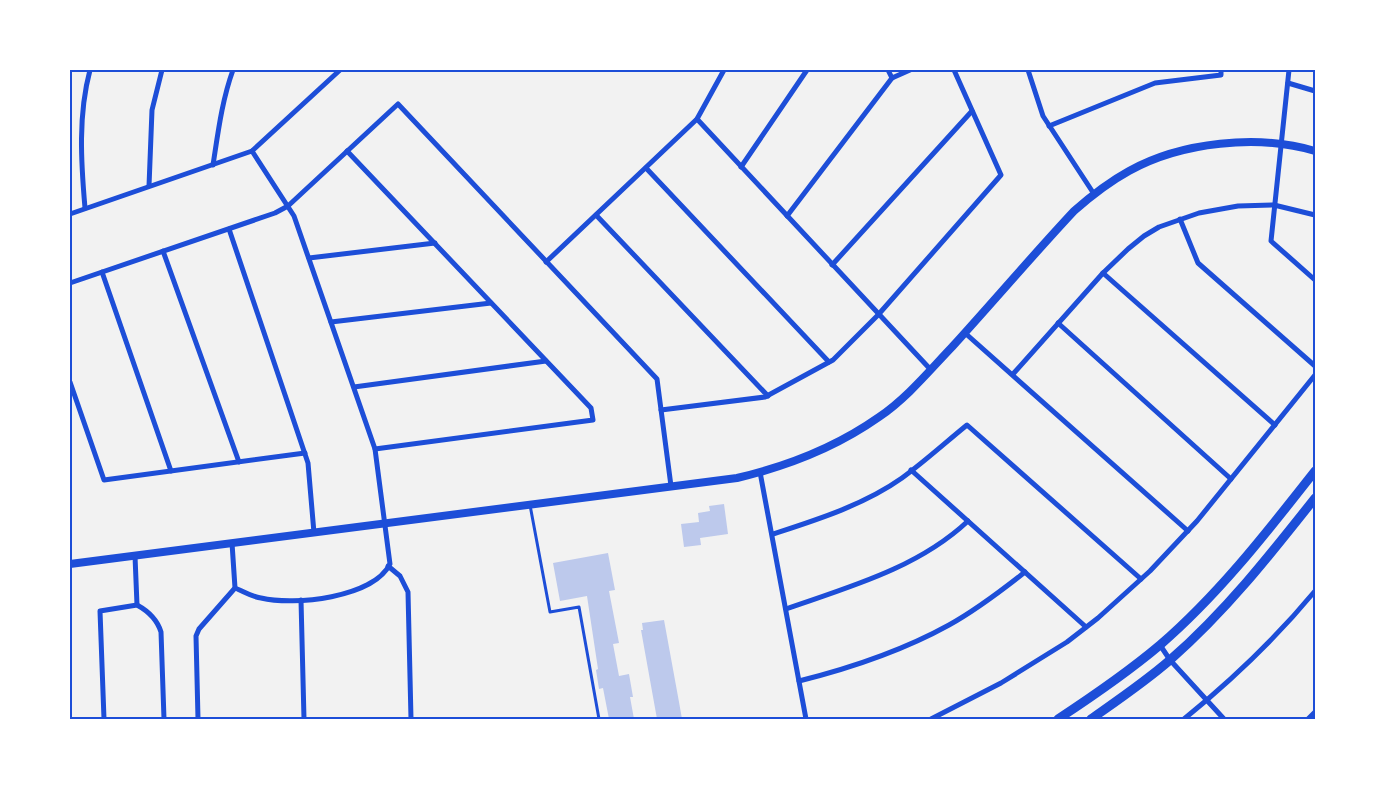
<svg xmlns="http://www.w3.org/2000/svg" width="1385" height="789" font-family="Jost,sans-serif">
  <style>
    .building { fill: #bdc9ec }
    .lines { fill: none; stroke-linecap: round; stroke-linejoin: round }
    .service { stroke: #1d4ed8; stroke-width: 3 }
    .minor { stroke: #1d4ed8; stroke-width: 5 }
    .tertiary { stroke: #1d4ed8; stroke-width: 8 }
    .secondary { stroke: #1d4ed8; stroke-width: 9 }
    .neatline { fill: none; stroke: #1d4ed8; stroke-width: 2 }
  </style>
  <rect width="100%" height="100%" fill="#f2f2f2"/>
  <!-- building -->
  <g class="building">
    <path d="M 724,504 L 728,534 L 700,538 L 701,545 L 684,547 L 681,524 L 699,522 L 698,513 L 710,511 L 709,506 Z"/>
    <path d="M 608,553 L 615,590 L 609,591 L 619,643 L 613,644 L 619,676 L 629,674 L 633,697 L 630,697 L 634,719 L 609,719 L 603,688 L 599,689 L 596,670 L 598,669 L 587,596 L 560,601 L 553,563 Z"/>
    <path d="M 664,620 L 679,702 L 682,719 L 657,719 L 641,630 L 643,630 L 642,623 Z"/>
  </g>
  <g class="lines">
    <!-- service -->
    <path class="service" d="M 530,505 L 550,612 L 579,607 L 599,719"/>
    <!-- minor -->
    <g class="minor">
      <path d="M 888,70 L 892,78"/>
      <path d="M 1028,70 L 1043,116 L 1094,194"/>
      <path d="M 1289,70 L 1271,241 L 1315,280"/>
      <path d="M 1288,83 L 1315,91"/>
      <path d="M 697,119 L 931,370"/>
      <path d="M 1049,126 L 1155,83 L 1221,75 L 1221,70"/>
      <path d="M 347,151 L 591,408 L 593,420 L 375,449"/>
      <path d="M 213,165 C 218,133 222,100 233,70"/>
      <path d="M 741,167 L 807,70"/>
      <path d="M 646,168 L 829,362"/>
      <path d="M 149,186 L 152,110 L 162,70"/>
      <path d="M 85,208 C 81,162 78,115 90,70"/>
      <path d="M 70,214 L 252,151 L 340,70"/>
      <path d="M 596,215 L 768,396"/>
      <path d="M 787,216 L 892,78 L 910,70"/>
      <path d="M 1180,219 L 1198,263 L 1315,366"/>
      <path d="M 229,229 L 308,463 L 314,533"/>
      <path d="M 163,251 L 239,462"/>
      <path d="M 309,258 L 435,243"/>
      <path d="M 546,262 L 697,119 L 724,70"/>
      <path d="M 832,265 L 972,111"/>
      <path d="M 102,272 L 171,471"/>
      <path d="M 1103,273 L 1275,425"/>
      <path d="M 70,283 L 275,213 L 288,206 L 398,104 L 657,379 L 671,486"/>
      <path d="M 331,322 L 491,303"/>
      <path d="M 1058,323 L 1231,479"/>
      <path d="M 965,333 L 1188,531"/>
      <path d="M 1013,374 L 1103,273 L 1128,249 L 1144,236 L 1159,227 L 1199,213 L 1238,206 L 1274,205 L 1315,215"/>
      <path d="M 70,382 L 104,480 L 305,453"/>
      <path d="M 354,387 L 546,361"/>
      <path d="M 661,410 L 765,397 L 833,360 L 878,315 L 1001,175 L 954,70"/>
      <path d="M 911,470 L 1086,627"/>
      <path d="M 760,472 L 806,719"/>
      <path d="M 773,534 C 816,520 864,505 902,478 C 924,462 946,442 967,425 L 1141,579"/>
      <path d="M 135,556 L 137,605"/>
      <path d="M 388,566 L 400,576 L 408,592 L 411,719"/>
      <path d="M 235,588 C 243,591 252,597 261,598 C 294,606 373,598 390,564 L 375,449 L 294,216 L 252,151"/>
      <path d="M 301,600 L 304,719"/>
      <path d="M 786,609 C 849,587 918,568 968,521"/>
      <path d="M 1160,645 L 1170,660 L 1224,719"/>
      <path d="M 799,681 C 851,668 902,651 949,625 C 976,610 1001,591 1025,572"/>
      <path d="M 104,719 L 100,611 L 137,605 C 148,611 157,619 161,632 L 164,719"/>
      <path d="M 198,719 L 196,636 L 199,629 L 235,588 L 232,543"/>
      <path d="M 931,719 L 1001,683 L 1067,642 L 1098,618 L 1150,571 L 1197,521 L 1315,375"/>
      <path d="M 1184,719 C 1232,680 1276,638 1315,591"/>
      <path d="M 1308,719 L 1315,712"/>
    </g>
    <!-- tertiary -->
    <path class="tertiary" d="M 70,564 L 737,478 C 788,466 835,448 879,417 C 907,398 929,371 952,347 C 993,302 1032,256 1074,211 C 1091,196 1109,182 1129,171 C 1181,142 1258,134 1315,151"/>
    <!-- secondary -->
    <g class="secondary">
      <path d="M 1058,719 C 1093,696 1128,672 1160,645 C 1219,594 1267,532 1315,471"/>
      <path d="M 1091,719 C 1118,700 1146,681 1170,660 C 1225,612 1270,555 1315,498"/>
    </g>
  </g>
  <!-- border -->
  <rect width="1385" height="789" fill="none" stroke="#ffffff" stroke-width="142"/>
  <rect x="71" y="71" width="1243" height="647" class="neatline"/>
</svg>
